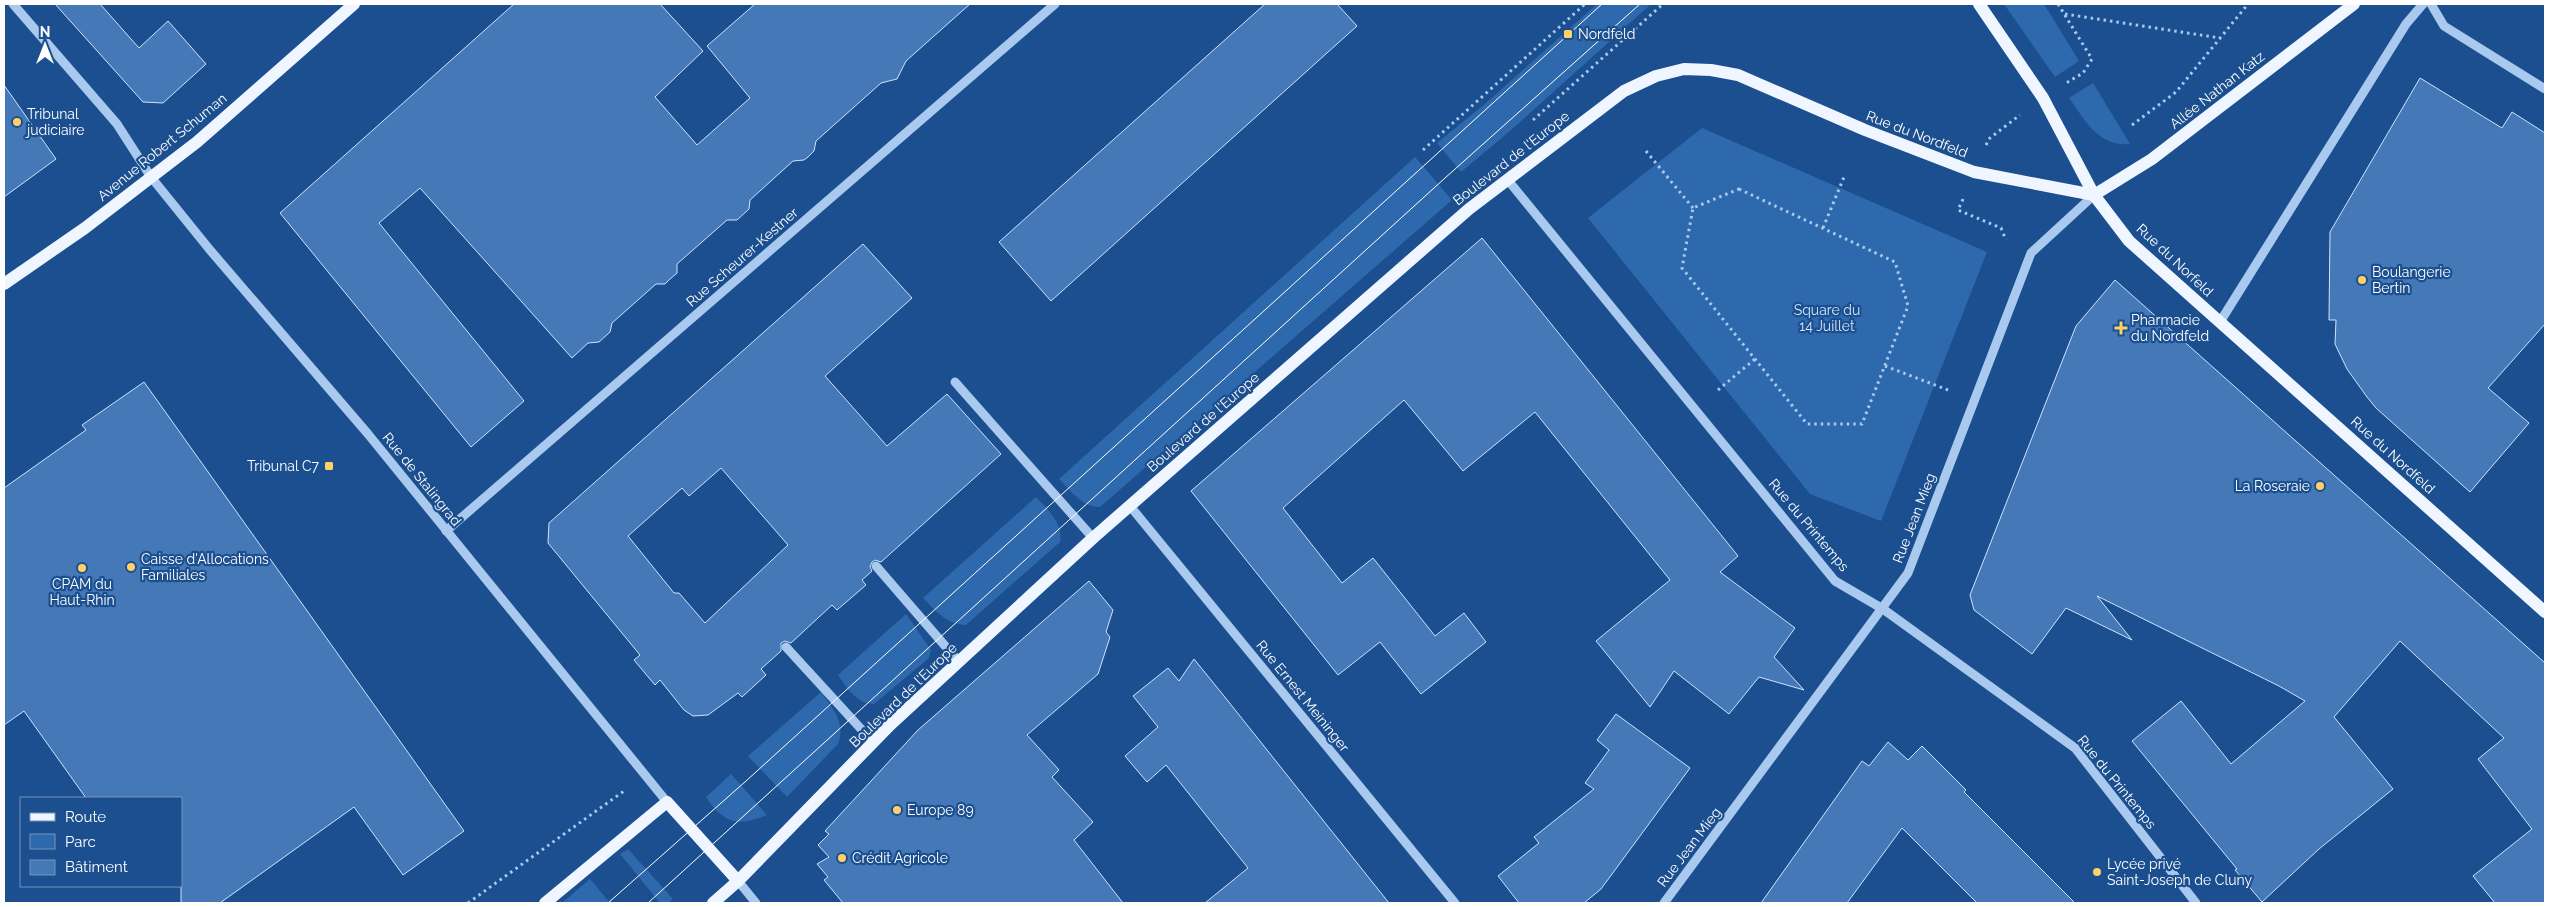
<svg xmlns="http://www.w3.org/2000/svg" width="2549" height="907" font-family="Raleway,sans-serif">
  <style>
    .green { fill: #2e69ad }
    .building { fill: #4478b7; stroke: #cfe3fa; fill-rule: evenodd }
    .lines { fill: none; stroke-linecap: round; stroke-linejoin: round }
    .path { stroke: #a9c9ee; stroke-width: 3; stroke-dasharray: 2.5 4; stroke-linecap: butt }
    .minor { stroke: #a9c9ee; stroke-width: 9 }
    .major { stroke: #f0f6ff; stroke-width: 12 }
    .tram { stroke: #fff; stroke-width: 1 }
    .poi-dot { fill: #ffd166; stroke: #1b4f8f; stroke-width: 2 }
    .labels { text-anchor: middle; stroke-width: 4.5; stroke-linejoin: round; paint-order: stroke }
    .poi-label { font-size: 14px; fill: #fff; stroke: #1b4f8f; text-anchor: start }
    .street-label { font-size: 14px; fill: #fff; stroke: #1b4f8f }
    .park-label { font-size: 14px; fill: #cfe3fa; stroke: #1b4f8f }
  </style>
  <rect width="100%" height="100%" fill="#1b4f8f"/>
  <!-- green -->
  <g class="green">
    <path d="M 1597,4 L 1651,4 L 1510,131 L 1461,172 L 1437,143 L 1486,103 Z"/>
    <path d="M 2004,4 L 2044,4 L 2079,61 L 2055,77 Z"/>
    <path d="M 2093,83 L 2130,144 C 2098,147 2085,120 2069,98 Z"/>
    <path d="M 1702,128 L 1987,252 L 1881,521 L 1810,494 L 1588,218 Z"/>
    <path d="M 1415,157 L 1452,200 L 1100,507 C 1082,507 1071,491 1059,479 Z"/>
    <path d="M 1036,497 C 1049,511 1063,523 1060,542 L 966,625 C 946,624 936,611 923,598 Z"/>
    <path d="M 906,614 L 931,650 L 929,658 L 874,704 C 857,704 847,688 838,675 Z"/>
    <path d="M 821,692 C 833,709 846,722 838,744 L 787,797 L 748,756 Z"/>
    <path d="M 731,774 L 767,815 C 738,827 724,824 706,797 Z"/>
    <path d="M 628,849 L 673,899 L 668,903 L 660,903 L 620,854 Z"/>
    <path d="M 590,879 L 610,903 L 562,903 Z"/>
  </g>
  <!-- building -->
  <g class="building">
    <path d="M 55,4 L 100,4 L 139,48 L 168,21 L 206,64 L 163,103 L 143,102 Z"/>
    <path d="M 514,4 L 660,4 L 703,51 L 655,97 L 697,145 L 750,98 L 707,46 L 755,4 L 970,4 L 906,61 L 897,79 L 881,83 L 816,141 L 814,151 L 808,157 L 804,160 L 793,161 L 750,200 L 749,209 L 737,220 L 727,220 L 677,264 L 677,273 L 670,279 L 665,284 L 656,284 L 612,323 L 610,332 L 599,342 L 588,343 L 572,358 L 420,188 L 379,223 L 524,401 L 471,447 L 280,213 Z"/>
    <path d="M 1265,4 L 1337,4 L 1357,26 L 1051,301 L 999,242 Z"/>
    <path d="M 2420,78 L 2502,128 L 2512,112 L 2545,133 L 2545,324 L 2488,388 L 2529,423 L 2470,492 L 2376,408 L 2367,397 L 2347,369 L 2335,344 L 2336,320 L 2329,320 L 2330,232 Z"/>
    <path d="M 4,85 L 56,159 L 4,197 Z"/>
    <path d="M 1482,238 L 1738,556 L 1720,572 L 1795,628 L 1774,657 L 1804,690 L 1759,677 L 1729,714 L 1674,671 L 1650,707 L 1596,641 L 1670,580 L 1535,412 L 1463,471 L 1404,400 L 1283,508 L 1342,583 L 1373,558 L 1435,636 L 1464,613 L 1486,642 L 1421,694 L 1380,642 L 1338,675 L 1191,491 Z"/>
    <path d="M 863,244 L 912,298 L 825,376 L 887,446 L 947,394 L 1001,454 L 881,562 L 875,560 L 872,562 L 870,567 L 872,571 L 862,580 L 866,585 L 837,610 L 832,605 L 791,643 L 785,641 L 781,643 L 781,651 L 761,669 L 766,675 L 742,697 L 738,693 L 708,715 L 693,716 L 684,710 L 660,680 L 655,685 L 634,660 L 640,655 L 548,543 L 549,523 ZM 721,468 L 788,545 L 705,623 L 679,593 L 674,593 L 628,536 L 682,488 L 689,496 Z"/>
    <path d="M 2115,280 L 2545,663 L 2545,903 L 2495,903 L 2473,876 L 2532,829 L 2478,759 L 2504,738 L 2400,641 L 2334,717 L 2393,789 L 2319,849 L 2262,902 L 2235,870 L 2237,869 L 2132,741 L 2181,701 L 2231,764 L 2305,701 L 2279,686 L 2097,596 L 2132,640 L 2066,608 L 2032,654 L 1974,610 L 1970,595 L 2076,326 Z"/>
    <path d="M 144,382 L 464,831 L 403,875 L 354,807 L 220,903 L 181,903 L 181,798 L 86,798 L 24,711 L 4,725 L 4,488 L 86,430 L 82,425 Z"/>
    <path d="M 1089,581 L 1113,610 L 1106,632 L 1110,637 L 1098,674 L 1027,735 L 1059,770 L 1052,777 L 1093,822 L 1074,840 L 1123,903 L 843,903 L 824,880 L 828,877 L 817,864 L 829,857 L 818,845 L 829,834 L 825,831 L 918,730 Z"/>
    <path d="M 1194,659 L 1224,696 L 1389,903 L 1205,903 L 1248,868 L 1166,765 L 1147,782 L 1125,756 L 1158,727 L 1133,696 L 1168,668 L 1179,681 Z"/>
    <path d="M 1616,714 L 1690,768 L 1601,889 L 1584,903 L 1519,903 L 1498,876 L 1539,843 L 1534,837 L 1594,789 L 1585,783 L 1609,750 L 1597,740 Z"/>
    <path d="M 1888,742 L 1908,760 L 1922,746 L 1966,790 L 1964,792 L 2075,903 L 1977,903 L 1902,828 L 1847,903 L 1761,903 L 1862,761 L 1869,766 Z"/>
  </g>
  <g class="lines">
    <!-- path -->
    <g class="path">
      <path d="M 2058,4 L 2092,59 L 2083,73 L 2066,83"/>
      <path d="M 2065,14 L 2220,38"/>
      <path d="M 1533,120 L 1663,4"/>
      <path d="M 2132,125 L 2176,92 L 2248,4"/>
      <path d="M 1986,145 L 1990,138 L 2020,115"/>
      <path d="M 1423,150 L 1585,4"/>
      <path d="M 1646,151 L 1693,208"/>
      <path d="M 1739,189 L 1895,262 L 1908,306 L 1862,424 L 1807,424 L 1682,268 L 1693,208 Z"/>
      <path d="M 1963,199 L 1958,210 L 2001,228 L 2006,240"/>
      <path d="M 1823,228 L 1844,177"/>
      <path d="M 1885,366 L 1948,390"/>
      <path d="M 1718,390 L 1755,359"/>
      <path d="M 468,903 L 624,791"/>
    </g>
    <!-- minor -->
    <g class="minor">
      <path d="M 13,4 L 117,124 L 151,177 L 210,250 L 368,434 L 667,802"/>
      <path d="M 2431,4 L 2444,26 L 2545,89"/>
      <path d="M 1507,179 L 1835,581 L 1883,609 L 2075,748 L 2196,903"/>
      <path d="M 2220,322 L 2406,24 L 2423,4"/>
      <path d="M 955,382 L 1093,538"/>
      <path d="M 1130,506 L 1455,903"/>
      <path d="M 446,531 L 1055,4"/>
      <path d="M 876,566 L 959,662"/>
      <path d="M 786,647 L 873,742"/>
      <path d="M 738,881 L 756,903"/>
      <path d="M 1664,903 L 1908,573 L 2031,253 L 2094,195"/>
    </g>
    <!-- major -->
    <g class="major">
      <path d="M 1979,4 L 2043,98 L 2094,195 L 2129,241 L 2545,612"/>
      <path d="M 2094,195 L 2152,159 L 2354,4"/>
      <path d="M 4,284 L 85,228 L 197,142 L 354,4"/>
      <path d="M 545,903 L 667,802 L 738,881"/>
      <path d="M 713,903 L 738,881 L 890,725 L 1093,538 L 1469,209 L 1624,91 L 1656,76 L 1684,69 L 1711,70 L 1738,75 L 1865,130 L 1974,172 L 2094,195"/>
    </g>
    <!-- tram -->
    <g class="tram">
      <path d="M 608,903 L 746,781 L 1602,4"/>
      <path d="M 648,903 L 1445,178 L 1640,4"/>
    </g>
  </g>
  <!-- markers -->
  <g class="poi-dot">
    <rect x="1563" y="29" width="10" height="10" rx="2.5"/>
    <circle cx="17" cy="122" r="5"/>
    <circle cx="2362" cy="280" r="5"/>
    <path d="M2118.5 320.5h5v5h5v5h-5v5h-5v-5h-5v-5h5z"/>
    <rect x="324" y="461" width="10" height="10" rx="2.5"/>
    <circle cx="2320" cy="486" r="5"/>
    <circle cx="131" cy="567" r="5"/>
    <circle cx="82" cy="568" r="5"/>
    <circle cx="897" cy="810" r="5"/>
    <circle cx="842" cy="858" r="5"/>
    <circle cx="2097" cy="872" r="5"/>
  </g>
  <g class="labels">
    <!-- poi labels -->
    <g class="poi-label">
      <text x="1578" y="39">Nordfeld</text>
      <text x="27" y="119">Tribunal<tspan x="27" dy="16">judiciaire</tspan></text>
      <text x="2372" y="277">Boulangerie<tspan x="2372" dy="16">Bertin</tspan></text>
      <text x="2131" y="325">Pharmacie<tspan x="2131" dy="16">du Nordfeld</tspan></text>
      <text x="319" y="471" text-anchor="end">Tribunal C7</text>
      <text x="2310" y="491" text-anchor="end">La Roseraie</text>
      <text x="141" y="564">Caisse d'Allocations<tspan x="141" dy="16">Familiales</tspan></text>
      <text x="82" y="589" text-anchor="middle">CPAM du<tspan x="82" dy="16">Haut-Rhin</tspan></text>
      <text x="907" y="815">Europe 89</text>
      <text x="852" y="863">Crédit Agricole</text>
      <text x="2107" y="869">Lycée privé<tspan x="2107" dy="16">Saint-Joseph de Cluny</tspan></text>
    </g>
    <!-- street labels -->
    <g class="street-label">
      <text transform="translate(2217 90) rotate(-38)" y="5">Allée Nathan Katz</text>
      <text transform="translate(1917 134) rotate(21)" y="5">Rue du Nordfeld</text>
      <text transform="translate(162 147) rotate(-39)" y="5">Avenue Robert Schuman</text>
      <text transform="translate(1511 158) rotate(-38)" y="5">Boulevard de l'Europe</text>
      <text transform="translate(742 257) rotate(-41)" y="5">Rue Scheurer-Kestner</text>
      <text transform="translate(2175 260) rotate(43)" y="5">Rue du Norfeld</text>
      <text transform="translate(1203 422) rotate(-41)" y="5">Boulevard de l'Europe</text>
      <text transform="translate(2393 455) rotate(42)" y="5">Rue du Nordfeld</text>
      <text transform="translate(422 479) rotate(51)" y="5">Rue de Stalingrad</text>
      <text transform="translate(1914 518) rotate(-69)" y="5">Rue Jean Mieg</text>
      <text transform="translate(1809 525) rotate(50)" y="5">Rue du Printemps</text>
      <text transform="translate(903 695) rotate(-44)" y="5">Boulevard de l'Europe</text>
      <text transform="translate(1303 696) rotate(51)" y="5">Rue Ernest Meininger</text>
      <text transform="translate(2117 782) rotate(51)" y="5">Rue du Printemps</text>
      <text transform="translate(1689 847) rotate(-53)" y="5">Rue Jean Mieg</text>
    </g>
    <!-- park labels -->
    <g class="park-label">
      <text x="1827" y="315">Square du<tspan x="1827" dy="16">14 Juillet</tspan></text>
    </g>
  </g>
  <!-- border -->
  <rect width="2549" height="907" fill="none" stroke="#ffffff" stroke-width="10"/>
  <!-- legend -->
  <rect x="20" y="797" width="162" height="90" fill="#1b4f8f" stroke="#7695bc"/>
  <rect x="30" y="813" width="25" height="8" fill="#f0f6ff" stroke="#7695bc"/>
  <text x="65" y="822" font-size="15" fill="#ffffff">Route</text>
  <rect x="30" y="834" width="25" height="15" fill="#2e69ad" stroke="#7695bc"/>
  <text x="65" y="847" font-size="15" fill="#ffffff">Parc</text>
  <rect x="30" y="860" width="25" height="15" fill="#4478b7" stroke="#7695bc"/>
  <text x="65" y="872" font-size="15" fill="#ffffff">Bâtiment</text>
  <!-- north arrow -->
  <g transform="translate(45 45)" stroke="#1b4f8f" stroke-width="4" paint-order="stroke">
  <path d="M0-4L9 19L0 12L-9 19Z" fill="#ffffff"/>
  <text y="-8" font-size="14" font-weight="bold" text-anchor="middle" fill="#ffffff">N</text>
  </g>
</svg>
